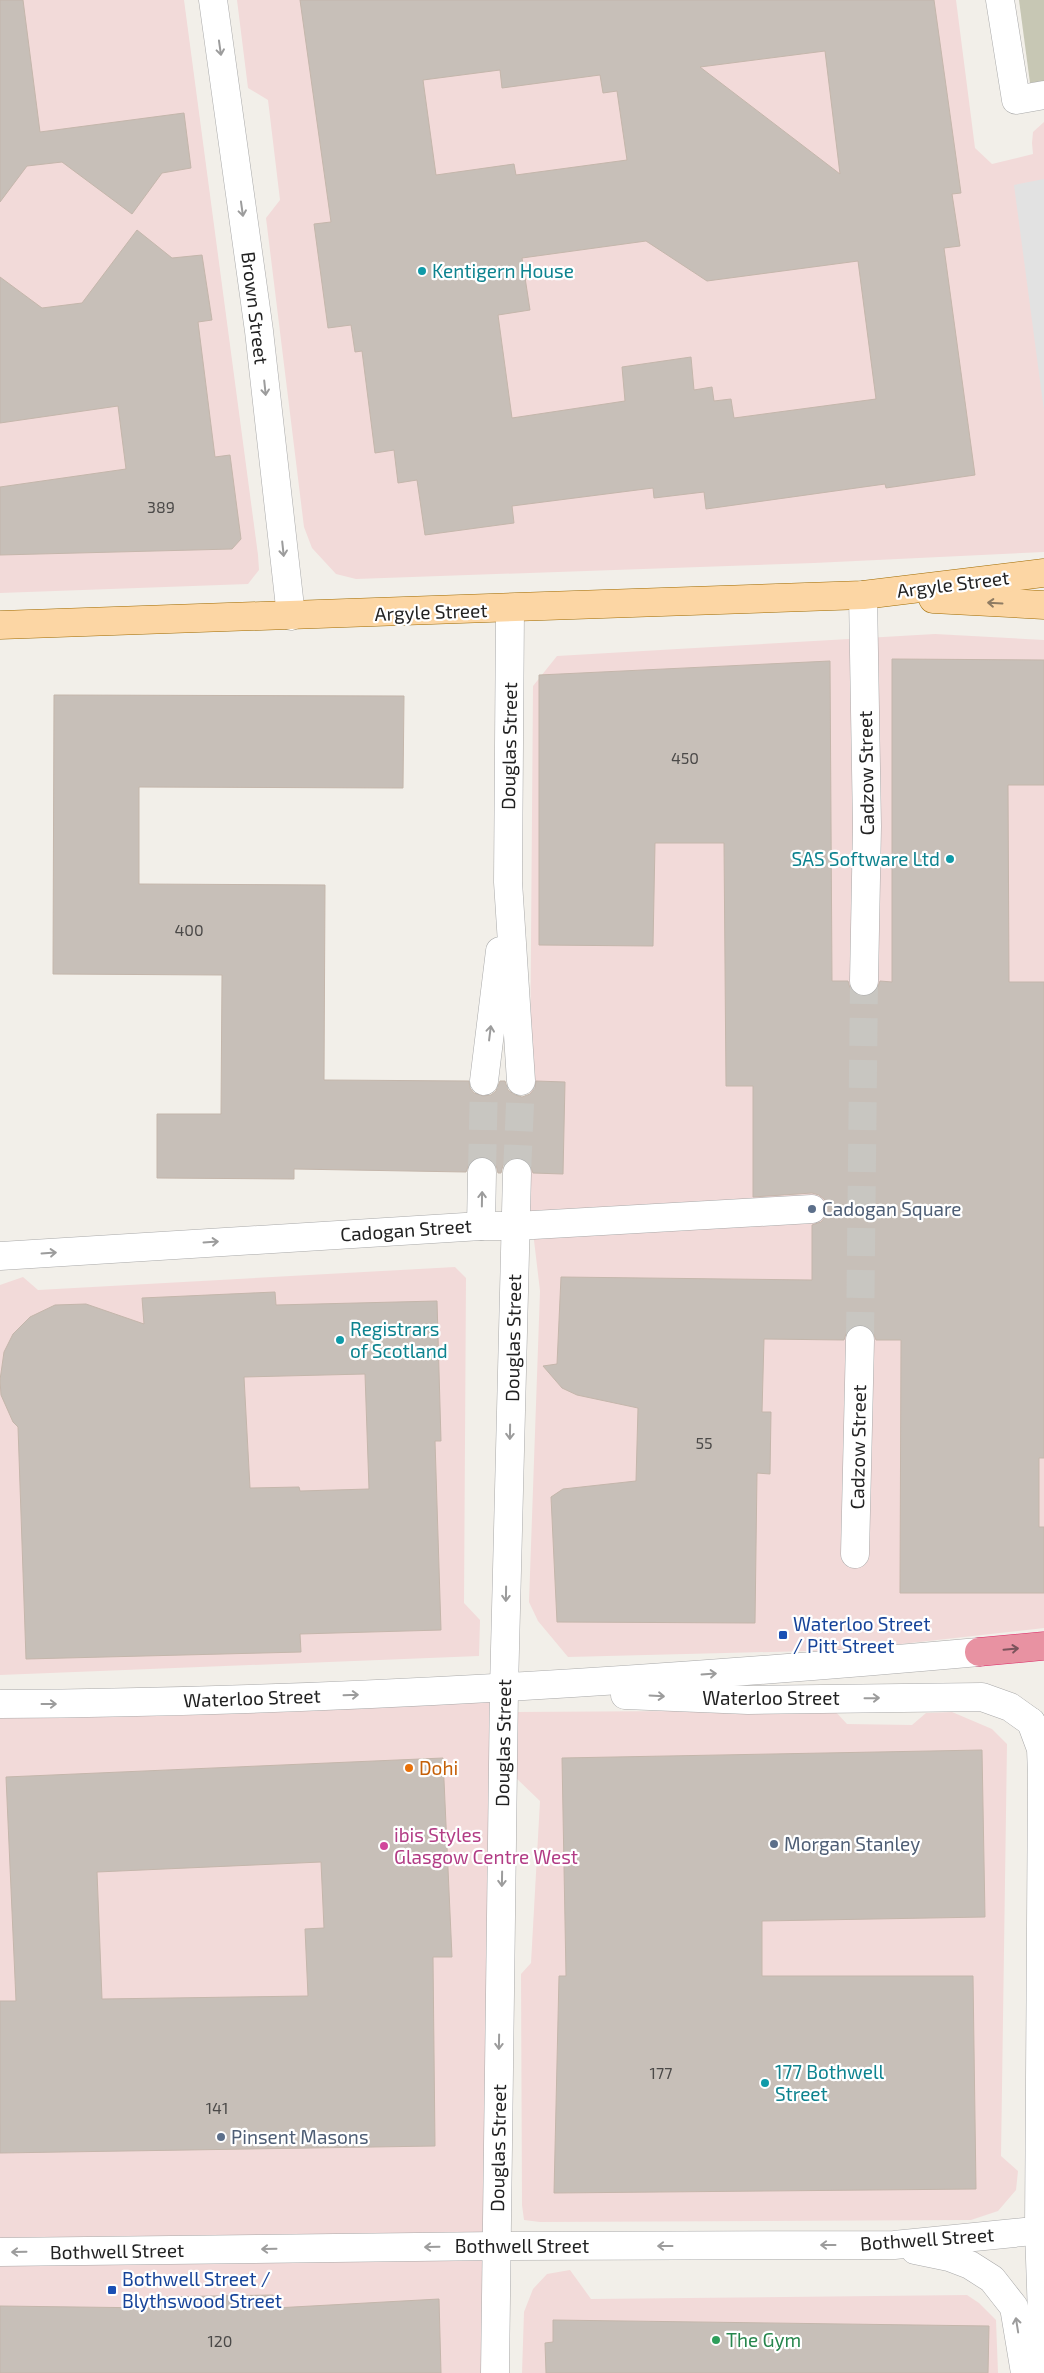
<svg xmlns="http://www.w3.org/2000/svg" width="1044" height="2373" font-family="'Exo 2',sans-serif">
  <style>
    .commercial { fill: #f2dad9 }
    .construction { fill: #c7c7b4 }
    .parking { fill: #e2e2e2 }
    .building { fill: #c7bfb8; stroke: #c4b6ab; fill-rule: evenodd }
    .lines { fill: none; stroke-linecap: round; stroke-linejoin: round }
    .minor-tunnel { stroke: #c8c6c1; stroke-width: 28; stroke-dasharray: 28 14; stroke-linecap: butt }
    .minor-casing { stroke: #a9a9a9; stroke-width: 29 }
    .primary-casing { stroke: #a06b00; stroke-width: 29 }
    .motorway-casing { stroke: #dc2a67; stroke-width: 29 }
    .minor { stroke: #fff; stroke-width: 28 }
    .primary { stroke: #fcd6a4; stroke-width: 28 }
    .motorway { stroke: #e892a2; stroke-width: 28 }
    .oneway { stroke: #9c9c9c }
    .oneway2 { stroke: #8f7c63 }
    .oneway3 { stroke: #7b545c }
    .culture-dot { fill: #0f9aa8; stroke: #fff; stroke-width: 2 }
    .service-dot { fill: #5c6f8a; stroke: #fff; stroke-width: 2 }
    .transit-dot { fill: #1a4fb4; stroke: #fff; stroke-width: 2 }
    .food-dot { fill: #e8710a; stroke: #fff; stroke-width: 2 }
    .hotel-dot { fill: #d1479c; stroke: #fff; stroke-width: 2 }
    .leisure-dot { fill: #2e9e5b; stroke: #fff; stroke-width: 2 }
    .labels { text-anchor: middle; stroke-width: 4.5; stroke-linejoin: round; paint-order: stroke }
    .number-label { font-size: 16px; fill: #4b4948 }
    .culture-label { font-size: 19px; fill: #0d838f; stroke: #fff; text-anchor: start }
    .street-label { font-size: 19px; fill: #222; stroke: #fff }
    .service-label { font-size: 19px; fill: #4e5e75; stroke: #fff; text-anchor: start }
    .transit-label { font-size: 19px; fill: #164399; stroke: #fff; text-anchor: start }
    .food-label { font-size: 19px; fill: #c56008; stroke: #fff; text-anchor: start }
    .hotel-label { font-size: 19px; fill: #b23c85; stroke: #fff; text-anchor: start }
    .leisure-label { font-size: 19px; fill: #27864d; stroke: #fff; text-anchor: start }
  </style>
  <rect width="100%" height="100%" fill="#f2efe9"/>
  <!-- commercial -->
  <g class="commercial">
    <path d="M 0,0 L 184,0 L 258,555 L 259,570 L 248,584 L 0,593 Z"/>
    <path d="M 237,0 L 956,0 L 975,148 L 992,164 L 1033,154 L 1032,143 L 1033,132 L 1044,122 L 1044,552 L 814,563 L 356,579 L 336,574 L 312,548 L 304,527 L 266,218 L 280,200 L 268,100 L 248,88 Z"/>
    <path d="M 935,634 L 1044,640 L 1044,1628 L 847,1650 L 568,1657 L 538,1621 L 529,1602 L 540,1291 L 529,1198 L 533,686 L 557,656 Z"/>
    <path d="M 455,1267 L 466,1278 L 464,1603 L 480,1620 L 479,1656 L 0,1675 L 0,1285 L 23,1277 L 38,1290 Z"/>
    <path d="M 504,1689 L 495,2373 L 0,2373 L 0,1703 Z"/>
    <path d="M 834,1710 L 847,1724 L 912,1725 L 926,1713 L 952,1712 L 992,1729 L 1007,1744 L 1001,2156 L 1018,2171 L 1016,2190 L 998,2211 L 971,2220 L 540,2222 L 524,2220 L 522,2205 L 521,1974 L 531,1963 L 540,1801 L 514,1776 L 516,1712 Z"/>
    <path d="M 570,2270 L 591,2299 L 967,2295 L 979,2303 L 996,2320 L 998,2373 L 522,2373 L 524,2312 L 533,2289 L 547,2274 Z"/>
  </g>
  <!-- construction -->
  <path class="construction" d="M 1019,0 L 1044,0 L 1044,81 L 1030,83 Z"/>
  <!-- parking -->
  <path class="parking" d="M 1044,179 L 1044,411 L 1014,185 Z"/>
  <!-- building -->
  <g class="building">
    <path d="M 0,0 L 23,0 L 40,132 L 184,113 L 191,168 L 162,173 L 132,214 L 62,162 L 27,166 L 0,202 Z"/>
    <path d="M 300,0 L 934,0 L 961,193 L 952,194 L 960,246 L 944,248 L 975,475 L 886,488 L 885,484 L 706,509 L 704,492 L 654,498 L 653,488 L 512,506 L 514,523 L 425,535 L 417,480 L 398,483 L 394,450 L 375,453 L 362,351 L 355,352 L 351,325 L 328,328 L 314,224 L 331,222 ZM 825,51 L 840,174 L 700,67 ZM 500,70 L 502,88 L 600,75 L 603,93 L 617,91 L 627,160 L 516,175 L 514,164 L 436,175 L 423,80 ZM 646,241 L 707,281 L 858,261 L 876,399 L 734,418 L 731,399 L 714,401 L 712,387 L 694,390 L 691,357 L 622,367 L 625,401 L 512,418 L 498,315 L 530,310 L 522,258 Z"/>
    <path d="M 137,230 L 172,258 L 202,255 L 212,320 L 198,322 L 215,457 L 230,455 L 241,539 L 232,549 L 0,555 L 0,487 L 126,469 L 118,406 L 0,423 L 0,277 L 42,308 L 82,303 Z"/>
    <path d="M 892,659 L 1044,660 L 1044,785 L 1008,785 L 1009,982 L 1044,982 L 1044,1458 L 1039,1458 L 1039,1527 L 1044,1527 L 1044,1593 L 900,1593 L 901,1340 L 876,1340 L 873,1332 L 869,1327 L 860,1324 L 852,1327 L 847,1331 L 844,1340 L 764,1339 L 762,1412 L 771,1412 L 770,1474 L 757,1473 L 755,1623 L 557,1622 L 551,1497 L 563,1489 L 636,1481 L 638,1408 L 577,1395 L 562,1388 L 543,1366 L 557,1364 L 561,1277 L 812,1280 L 812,1225 L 821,1222 L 826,1216 L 828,1209 L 825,1200 L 819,1195 L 812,1193 L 753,1197 L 753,1086 L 726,1086 L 724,843 L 655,843 L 653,946 L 539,945 L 539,675 L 830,661 L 832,981 L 848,981 L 850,988 L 856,994 L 864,997 L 871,995 L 877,989 L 880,981 L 892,982 Z"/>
    <path d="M 54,695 L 404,696 L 403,788 L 139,787 L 139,884 L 325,885 L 324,1080 L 469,1081 L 470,1088 L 474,1093 L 483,1096 L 491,1095 L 496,1091 L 500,1081 L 505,1081 L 508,1090 L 515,1095 L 522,1097 L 530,1094 L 535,1088 L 536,1081 L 565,1082 L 563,1174 L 533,1173 L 530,1165 L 526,1160 L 518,1157 L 509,1160 L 503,1165 L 501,1173 L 498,1173 L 496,1165 L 490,1159 L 482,1156 L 474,1159 L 469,1164 L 466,1172 L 294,1169 L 294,1179 L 157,1178 L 157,1114 L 221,1114 L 222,975 L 53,974 Z"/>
    <path d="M 275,1292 L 276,1305 L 437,1301 L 441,1441 L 435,1441 L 441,1630 L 300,1634 L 301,1652 L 26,1659 L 18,1427 L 13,1422 L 1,1395 L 0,1380 L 4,1352 L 13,1334 L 30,1317 L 55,1305 L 86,1304 L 144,1324 L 142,1298 ZM 365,1374 L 369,1489 L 300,1491 L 299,1487 L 250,1488 L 244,1377 Z"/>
    <path d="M 982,1750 L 985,1917 L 762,1921 L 762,1976 L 973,1976 L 976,2189 L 554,2193 L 559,1976 L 566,1976 L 562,1758 Z"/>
    <path d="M 443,1758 L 452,1957 L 433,1957 L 435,2146 L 0,2153 L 0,2001 L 16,2001 L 6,1777 ZM 321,1862 L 324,1928 L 305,1929 L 308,1996 L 102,1999 L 97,1872 Z"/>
    <path d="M 273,2295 L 275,2308 L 439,2299 L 441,2373 L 0,2373 L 0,2306 L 154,2308 L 154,2297 Z"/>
    <path d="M 553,2320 L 989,2326 L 988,2373 L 546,2373 L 545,2343 L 553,2342 Z"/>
  </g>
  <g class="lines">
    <!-- minor-tunnel -->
    <g class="minor-tunnel">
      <path d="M 482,1172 L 484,1081"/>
      <path d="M 517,1173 L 521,1081"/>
      <path d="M 860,1340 L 864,981"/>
    </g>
    <!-- minor casing -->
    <g class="minor-casing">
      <g id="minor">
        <path d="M 213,0 L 259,331 L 291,616"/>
        <path d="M 1000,0 L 1016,100 L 1044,95"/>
        <path d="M 863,595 L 867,826 L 864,981"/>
        <path d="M 510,609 L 508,882 L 521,1081"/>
        <path d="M 484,1081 L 500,951"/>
        <path d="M 481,1226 L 482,1172"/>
        <path d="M 0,1256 L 481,1226 L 516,1226 L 812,1209"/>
        <path d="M 855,1554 L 860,1340"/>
        <path d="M 625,1695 L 748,1700 L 982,1697 L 1010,1707 L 1031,1722"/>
        <path d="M 0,1704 C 327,1702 653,1681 979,1652"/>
        <path d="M 1031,1722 L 1041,1749 L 1042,1774 L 1039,2230 L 1044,2373"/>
        <path d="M 915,2250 L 949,2257 L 970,2265 L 992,2279 L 1014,2307 L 1025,2373"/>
        <path d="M 0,2252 L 496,2246 L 894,2245 L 1044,2230"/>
        <path d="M 495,2373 L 504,1689 L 517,1173"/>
      </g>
    </g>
    <!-- primary casing -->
    <g class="primary-casing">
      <g id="primary">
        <path d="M 933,599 L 1044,605"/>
        <path d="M 0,625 L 863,595 L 1044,573"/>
      </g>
    </g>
    <!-- motorway casing -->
    <g class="motorway-casing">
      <path id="motorway" d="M 979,1652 L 1044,1646"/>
    </g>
    <!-- minor -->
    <use href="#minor" class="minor"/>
    <!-- primary -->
    <use href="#primary" class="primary"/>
    <!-- motorway -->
    <use href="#motorway" class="motorway"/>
  </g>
  <!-- one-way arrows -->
  <defs><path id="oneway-shaft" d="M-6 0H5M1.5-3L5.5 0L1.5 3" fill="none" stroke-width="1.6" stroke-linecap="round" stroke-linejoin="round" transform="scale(1.25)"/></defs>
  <g class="oneway">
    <use href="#oneway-shaft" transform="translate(220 48) rotate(82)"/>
    <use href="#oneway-shaft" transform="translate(242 209) rotate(82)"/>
    <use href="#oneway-shaft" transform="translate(265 388) rotate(84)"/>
    <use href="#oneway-shaft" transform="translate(283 549) rotate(84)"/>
    <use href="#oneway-shaft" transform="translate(490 1033) rotate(-83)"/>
    <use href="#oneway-shaft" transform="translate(482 1199) rotate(-89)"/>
    <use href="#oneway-shaft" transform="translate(211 1242) rotate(-4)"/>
    <use href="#oneway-shaft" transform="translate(49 1253) rotate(-4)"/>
    <use href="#oneway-shaft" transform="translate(510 1432) rotate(91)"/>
    <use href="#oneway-shaft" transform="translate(506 1594) rotate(91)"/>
    <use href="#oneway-shaft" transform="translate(709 1674) rotate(-4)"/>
    <use href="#oneway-shaft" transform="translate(351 1695) rotate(-2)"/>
    <use href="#oneway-shaft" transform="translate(657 1696) rotate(3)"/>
    <use href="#oneway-shaft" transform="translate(872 1698) rotate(-1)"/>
    <use href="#oneway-shaft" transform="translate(49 1704)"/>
    <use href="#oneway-shaft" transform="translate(502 1879) rotate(91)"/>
    <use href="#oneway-shaft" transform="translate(499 2042) rotate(91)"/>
    <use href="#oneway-shaft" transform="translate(828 2245) rotate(180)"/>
    <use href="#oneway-shaft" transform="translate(665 2246) rotate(180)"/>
    <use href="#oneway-shaft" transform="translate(432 2247) rotate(179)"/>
    <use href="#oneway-shaft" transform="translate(269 2249) rotate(179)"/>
    <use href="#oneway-shaft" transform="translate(19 2252) rotate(179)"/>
    <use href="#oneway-shaft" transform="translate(1017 2325) rotate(-99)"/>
  </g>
  <use class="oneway2" href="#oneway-shaft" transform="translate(995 603) rotate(-177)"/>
  <use class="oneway3" href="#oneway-shaft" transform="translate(1011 1649) rotate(-5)"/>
  <!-- markers -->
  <g class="culture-dot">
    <circle cx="422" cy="271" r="5"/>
    <circle cx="950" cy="859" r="5"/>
    <circle cx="340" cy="1340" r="5"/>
    <circle cx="765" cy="2083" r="5"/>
  </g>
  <g class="service-dot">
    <circle cx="812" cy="1209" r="5"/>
    <circle cx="774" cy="1844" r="5"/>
    <circle cx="221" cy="2137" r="5"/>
  </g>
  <g class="transit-dot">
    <rect x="778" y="1630" width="10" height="10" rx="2.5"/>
    <rect x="107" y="2285" width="10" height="10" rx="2.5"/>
  </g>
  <circle class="food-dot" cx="409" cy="1768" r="5"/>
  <circle class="hotel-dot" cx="384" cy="1846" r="5"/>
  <circle class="leisure-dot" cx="716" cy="2340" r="5"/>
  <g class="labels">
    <!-- number labels -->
    <g class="number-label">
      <text x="161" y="513">389</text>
      <text x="685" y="764">450</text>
      <text x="189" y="936">400</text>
      <text x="704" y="1449">55</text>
      <text x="661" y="2079">177</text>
      <text x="217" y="2114">141</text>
      <text x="220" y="2347">120</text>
    </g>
    <!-- culture labels -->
    <g class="culture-label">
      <text x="432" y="278">Kentigern House</text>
      <text x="940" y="866" text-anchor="end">SAS Software Ltd</text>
      <text x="350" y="1336">Registrars<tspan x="350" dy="22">of Scotland</tspan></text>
      <text x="775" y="2079">177 Bothwell<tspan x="775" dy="22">Street</tspan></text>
    </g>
    <!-- street labels -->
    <g class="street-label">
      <text transform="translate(255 308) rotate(83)" y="7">Brown Street</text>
      <text transform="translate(953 584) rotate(-7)" y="7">Argyle Street</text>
      <text transform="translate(431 612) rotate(-2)" y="7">Argyle Street</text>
      <text transform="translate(509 746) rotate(-89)" y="7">Douglas Street</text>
      <text transform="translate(866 773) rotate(-91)" y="7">Cadzow Street</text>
      <text transform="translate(406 1230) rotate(-4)" y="7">Cadogan Street</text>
      <text transform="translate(513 1338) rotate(-89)" y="7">Douglas Street</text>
      <text transform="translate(858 1447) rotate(-89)" y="7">Cadzow Street</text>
      <text transform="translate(252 1698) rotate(-2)" y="7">Waterloo Street</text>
      <text x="771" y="1705">Waterloo Street</text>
      <text transform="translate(503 1743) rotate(-89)" y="7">Douglas Street</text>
      <text transform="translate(498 2148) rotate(-89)" y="7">Douglas Street</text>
      <text transform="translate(927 2239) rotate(-4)" y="7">Bothwell Street</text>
      <text x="522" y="2253">Bothwell Street</text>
      <text transform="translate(117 2251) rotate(-1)" y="7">Bothwell Street</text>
    </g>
    <!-- service labels -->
    <g class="service-label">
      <text x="822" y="1216">Cadogan Square</text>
      <text x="784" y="1851">Morgan Stanley</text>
      <text x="231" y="2144">Pinsent Masons</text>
    </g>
    <!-- transit labels -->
    <g class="transit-label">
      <text x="793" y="1631">Waterloo Street<tspan x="793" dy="22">/ Pitt Street</tspan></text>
      <text x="122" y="2286">Bothwell Street /<tspan x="122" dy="22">Blythswood Street</tspan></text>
    </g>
    <!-- food labels -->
    <g class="food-label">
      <text x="419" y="1775">Dohi</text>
    </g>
    <!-- hotel labels -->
    <g class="hotel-label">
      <text x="394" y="1842">ibis Styles<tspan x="394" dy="22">Glasgow Centre West</tspan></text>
    </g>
    <!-- leisure labels -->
    <g class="leisure-label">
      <text x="726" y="2347">The Gym</text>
    </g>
  </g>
</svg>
